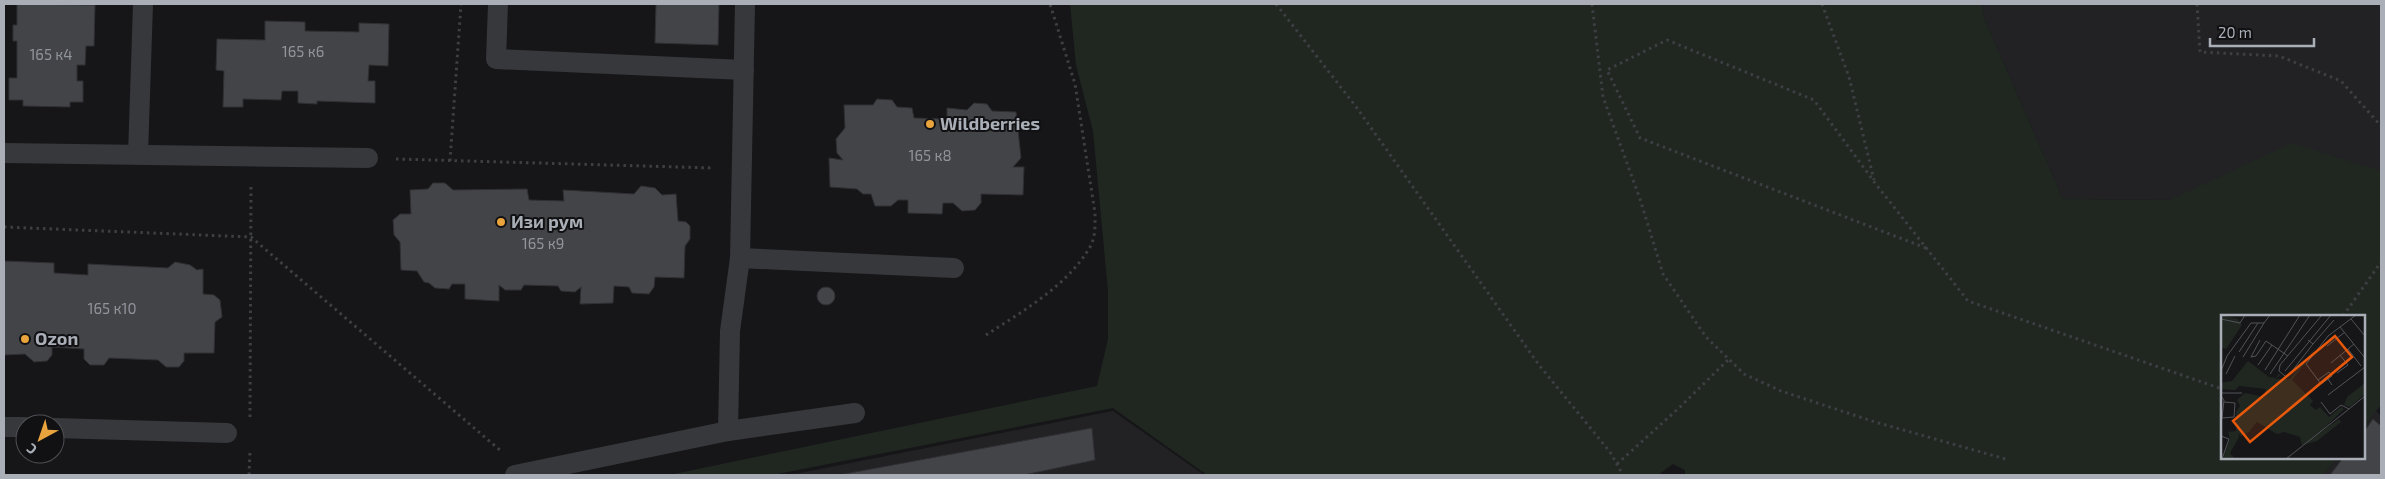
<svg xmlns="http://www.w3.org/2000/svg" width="2385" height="479" font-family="'Exo 2',sans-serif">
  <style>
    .built { fill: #222225 }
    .green { fill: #202721 }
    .building { fill: #434448; stroke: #303034 }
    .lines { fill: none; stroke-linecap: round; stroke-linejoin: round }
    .path { stroke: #3d3f43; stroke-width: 3; stroke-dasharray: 2.5 4; stroke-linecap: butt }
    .lane { stroke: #37383c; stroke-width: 20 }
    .poi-dot { fill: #e9a43d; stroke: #111113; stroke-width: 2 }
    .labels { text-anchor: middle; stroke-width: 4; stroke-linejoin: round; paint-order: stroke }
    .number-label { font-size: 15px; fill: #90949b }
    .poi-label { font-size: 18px; font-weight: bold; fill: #a9aeb7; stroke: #111113; text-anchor: start }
    .inset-road { fill: none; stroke: #515358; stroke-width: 1 }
    .view { fill: #e8590c; fill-opacity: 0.15; stroke: #e8590c; stroke-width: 2.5 }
    .inset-edge { fill: none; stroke: #a9aeb7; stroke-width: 2.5 }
  </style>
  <rect width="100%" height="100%" fill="#161618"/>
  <!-- built -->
  <g class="built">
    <path d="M 1982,4 L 2381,4 L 2381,300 L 2170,200 L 2063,199 L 1984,18 Z"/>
    <path d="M 1113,411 L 1204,475 L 790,475 Z"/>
    <path d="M 2376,411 L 2381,416 L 2381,475 L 2323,475 L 2338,458 L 2364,458 L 2364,426 Z"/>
  </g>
  <!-- green -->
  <path class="green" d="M 1070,4 L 1982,4 L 1984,18 L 2063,199 L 2170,200 L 2292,143 L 2381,171 L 2381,405 L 2364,426 L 2364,316 L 2222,316 L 2222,458 L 2338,458 L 2323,475 L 1685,475 L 1685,470 L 1673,464 L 1658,475 L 1207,475 L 1113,408 L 772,475 L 669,475 L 1097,386 L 1108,339 L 1108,291 L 1093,131 L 1076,65 Z"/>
  <!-- building -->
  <g class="building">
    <path d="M 17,4 L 95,5 L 94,46 L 86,46 L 85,65 L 77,65 L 77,81 L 83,81 L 83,102 L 70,102 L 70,107 L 23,106 L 23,100 L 9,100 L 9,78 L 17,78 L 17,41 L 13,41 L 13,25 L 17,25 Z"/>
    <path d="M 656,4 L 719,4 L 718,45 L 655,43 Z"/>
    <path d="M 265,21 L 305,22 L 305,31 L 359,32 L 359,23 L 389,24 L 388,66 L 369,65 L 368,81 L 375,81 L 375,103 L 317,101 L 317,104 L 298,103 L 298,91 L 282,91 L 281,100 L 243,99 L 243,107 L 223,107 L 224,71 L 216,70 L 217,39 L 265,40 Z"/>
    <path d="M 877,99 L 892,100 L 897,107 L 912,108 L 914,118 L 947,119 L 947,108 L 967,110 L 974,103 L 987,104 L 992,111 L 1016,112 L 1021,158 L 1013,167 L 1024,167 L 1023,195 L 981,194 L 981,203 L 975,210 L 962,211 L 953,203 L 943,203 L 942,214 L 908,213 L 908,200 L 898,200 L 891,206 L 875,206 L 871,194 L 863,194 L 857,189 L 830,187 L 829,158 L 843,160 L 837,153 L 836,139 L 845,128 L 844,105 L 873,105 Z"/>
    <path d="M 433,183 L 445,183 L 453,190 L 527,189 L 529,200 L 564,201 L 563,190 L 634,194 L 641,186 L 655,188 L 662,195 L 676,194 L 678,221 L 686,222 L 690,226 L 690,239 L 685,246 L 684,278 L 655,277 L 654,287 L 649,294 L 632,293 L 629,287 L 614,286 L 613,303 L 580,304 L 581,287 L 575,292 L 561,291 L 558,286 L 524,285 L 521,290 L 505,290 L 499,285 L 499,301 L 465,299 L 465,284 L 452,284 L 449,289 L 435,288 L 429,283 L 424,282 L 417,271 L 401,270 L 400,242 L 394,235 L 393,220 L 400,214 L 411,214 L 410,190 L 428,189 Z"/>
    <path d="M 4,261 L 54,263 L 54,273 L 88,275 L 88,264 L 168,268 L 175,262 L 190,265 L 197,270 L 203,269 L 203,294 L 214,295 L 220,300 L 222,317 L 215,322 L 214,353 L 184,353 L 184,361 L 179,367 L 166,367 L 158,360 L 109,358 L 104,365 L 90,365 L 84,359 L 84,349 L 52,347 L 52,355 L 47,361 L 34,362 L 25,354 L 4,355 Z"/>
    <circle cx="826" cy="296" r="9"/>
    <path d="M 2373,419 L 2381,426 L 2381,475 L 2330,475 L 2343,458 L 2364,458 L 2364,432 Z"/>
    <path d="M 1092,428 L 1095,460 L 1024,475 L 839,475 Z"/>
  </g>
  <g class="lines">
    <!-- path -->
    <g class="path">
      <path d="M 1276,4 L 1357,108 L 1539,365 L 1610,452 L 1623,475"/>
      <path d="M 1592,4 L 1603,97 L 1640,199 L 1663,274 L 1706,337 L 1744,374 L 1781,391 L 1875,422 L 2009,460"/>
      <path d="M 1822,4 L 1849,77 L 1874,180"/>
      <path d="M 2197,4 L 2200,52 L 2279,56 L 2341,81 L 2381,126"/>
      <path d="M 396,159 L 714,168"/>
      <path d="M 450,161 L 461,4"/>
      <path d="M 4,227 L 251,237 L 501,451"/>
      <path d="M 1926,248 L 1640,138 L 1607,70 L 1667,40 L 1814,100 L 1875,183 L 1968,301 L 2222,389"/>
      <path d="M 2343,316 L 2381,262"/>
      <path d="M 986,335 C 1023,311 1067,286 1090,247 C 1096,236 1095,224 1095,213 L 1075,84 L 1050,4"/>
      <path d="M 250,417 L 251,183"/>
      <path d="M 1617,464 L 1680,407 L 1729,359"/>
      <path d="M 249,475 L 250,451"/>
    </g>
    <!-- lane -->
    <g class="lane">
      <path d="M 498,4 L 496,59 L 744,70"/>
      <path d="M 4,153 L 368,158"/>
      <path d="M 138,155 L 143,4"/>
      <path d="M 740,258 L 954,268"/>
      <path d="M 4,427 L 25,427"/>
      <path d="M 55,428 L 227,433"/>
      <path d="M 728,431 L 855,413"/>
      <path d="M 515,475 L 728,431 L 730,331 L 740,258 L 745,4"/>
    </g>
  </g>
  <!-- markers -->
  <g class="poi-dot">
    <circle cx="930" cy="124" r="5"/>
    <circle cx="501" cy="222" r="5"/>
    <circle cx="25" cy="339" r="5"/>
  </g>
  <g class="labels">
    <!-- number labels -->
    <g class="number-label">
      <text x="303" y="57">165 к6</text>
      <text x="51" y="60">165 к4</text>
      <text x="930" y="161">165 к8</text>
      <text x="543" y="249">165 к9</text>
      <text x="112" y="314">165 к10</text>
    </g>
    <!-- poi labels -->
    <g class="poi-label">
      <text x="940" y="130">Wildberries</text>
      <text x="511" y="228">Изи рум</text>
      <text x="35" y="345">Ozon</text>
    </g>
  </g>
  <!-- overview -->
  <g transform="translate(2221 315)">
    <rect width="144" height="144" fill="#161618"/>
    <path d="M 0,0 L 17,4 L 21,10 L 5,34 L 0,32 ZM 101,25 L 71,65 L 92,86 L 89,90 L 95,95 L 99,92 L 108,102 L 120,92 L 123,94 L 97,119 L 118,104 L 120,107 L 96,126 L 81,130 L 79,122 L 63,117 L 56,119 L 36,107 L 28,117 L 20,121 L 17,119 L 18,122 L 9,138 L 14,144 L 2,144 L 9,124 L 7,117 L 15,116 L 15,97 L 19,91 L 16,85 L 24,78 L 43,82 L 45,74 L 18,71 L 14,75 L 0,74 L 0,68 L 11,66 L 27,46 L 48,62 L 55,63 L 58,58 L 59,61 L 54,64 L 69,64 ZM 144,68 L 144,79 L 129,92 L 123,90 L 126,82 Z" fill="#202721"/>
    <path class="inset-road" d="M 0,4 L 19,8 L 24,0M 130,4 L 144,21M 119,12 L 144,43M 39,25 L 30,42 L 35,41 L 45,26 L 67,41M 87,25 L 92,29 L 113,5M 106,31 L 124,17M 127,34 L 140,51M 18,37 L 37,8M 22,42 L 43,8M 110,48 L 133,29M 37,50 L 51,30M 44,55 L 79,0M 0,56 L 6,41 L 30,8 L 43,8 L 49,0M 64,56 L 110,0M 116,58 L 127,50 L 119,40M 5,59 L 14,41M 49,59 L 89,0M 68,60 L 92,29M 64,61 L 58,56 L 59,50 L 101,0M 97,65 L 108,57 L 111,61 L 107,64M 111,70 L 107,64 L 100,69 L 85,49 L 107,21 L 135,0M 0,78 L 21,78M 107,80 L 144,52M 0,81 L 3,85 L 1,103 L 13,102 L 14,88 L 3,87M 100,87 L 109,99 L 120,90 L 128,94 L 144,81M 0,121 L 8,124 L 1,144M 65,144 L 128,94M 108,144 L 126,144"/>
    <path class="view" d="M 114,21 L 131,42 L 29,127 L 12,106 Z"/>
    <rect width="144" height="144" class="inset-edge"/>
  </g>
  <!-- border -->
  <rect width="2385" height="479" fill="none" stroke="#a9aeb7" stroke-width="10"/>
  <!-- north arrow -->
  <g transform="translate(40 439) rotate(220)"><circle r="24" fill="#111113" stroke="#4e5055"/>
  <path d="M0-4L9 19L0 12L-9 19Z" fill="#e9a43d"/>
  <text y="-8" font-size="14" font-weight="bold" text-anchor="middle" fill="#a9aeb7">С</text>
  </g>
  <!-- scale -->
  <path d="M2210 38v8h104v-8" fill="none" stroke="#a9aeb7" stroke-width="2.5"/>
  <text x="2218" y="38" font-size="15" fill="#a9aeb7" stroke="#111113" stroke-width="4" paint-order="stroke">20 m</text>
</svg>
